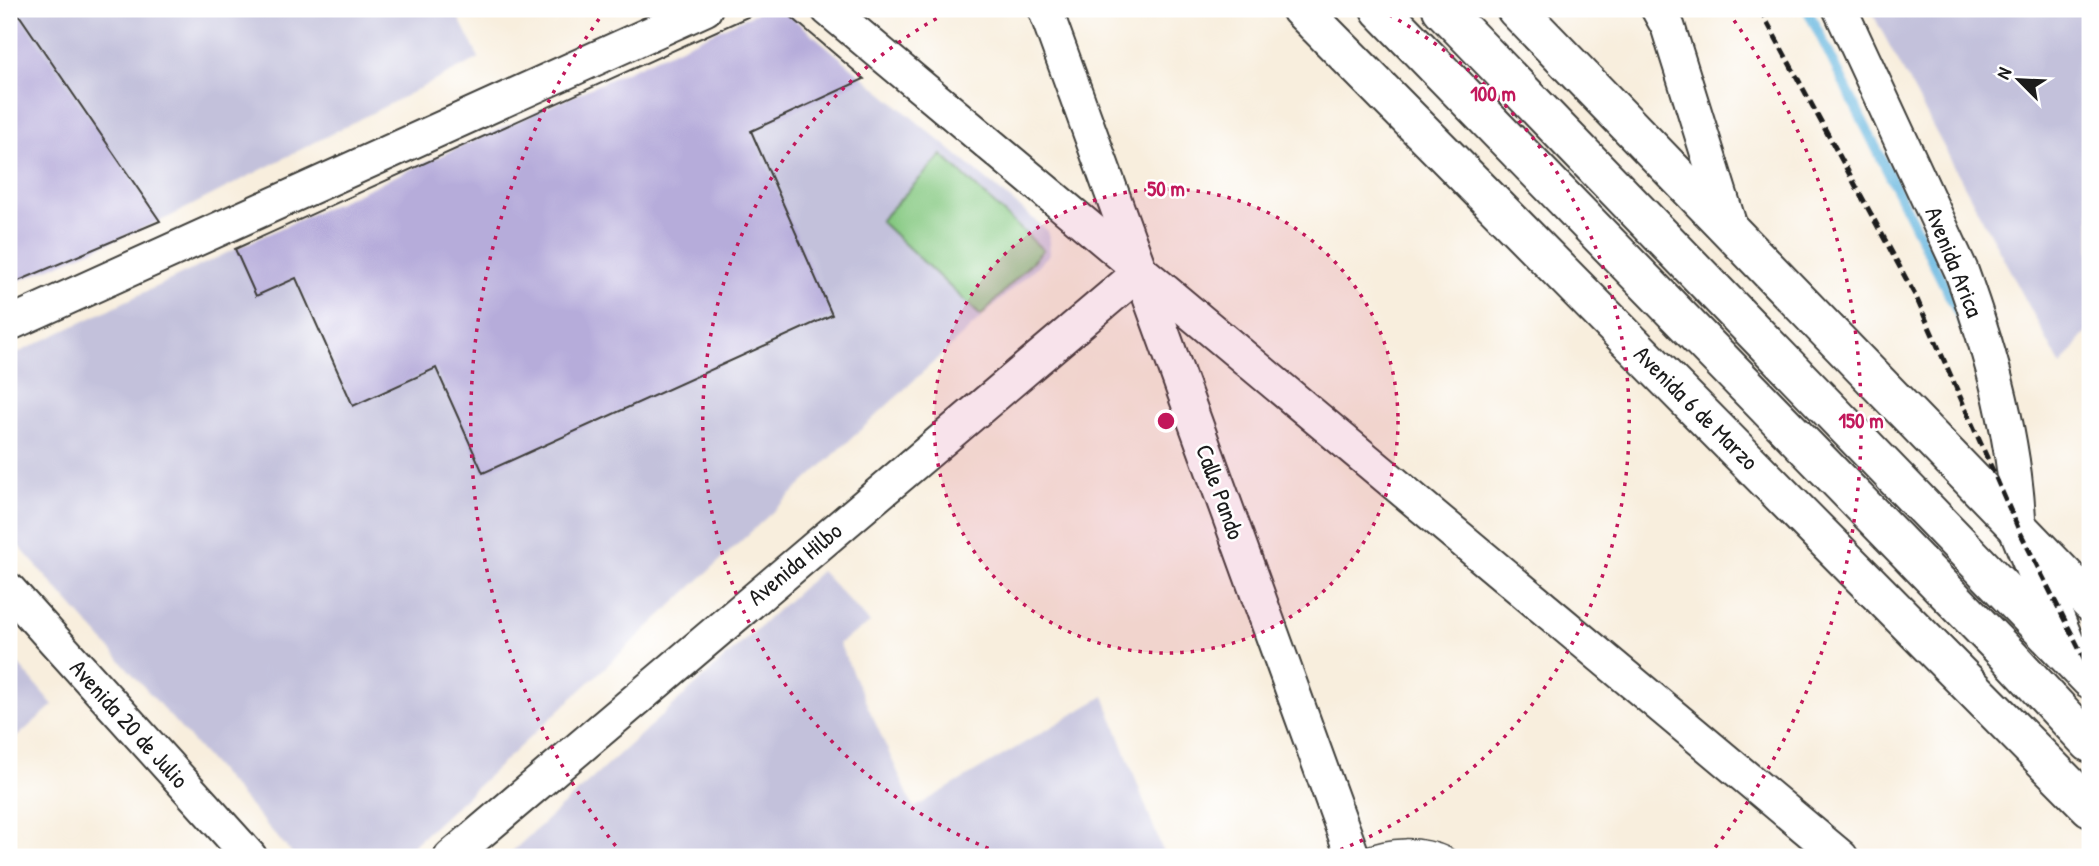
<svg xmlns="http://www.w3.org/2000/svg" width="2099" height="866" font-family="'Patrick Hand',sans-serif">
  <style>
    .industrial { fill: #c3c1db }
    .green { fill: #86c982; stroke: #51724f; stroke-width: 2 }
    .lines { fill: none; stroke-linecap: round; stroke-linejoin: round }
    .stream { stroke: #63b5de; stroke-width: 10 }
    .building { fill: #b6acda }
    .lane-casing { stroke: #3d3c39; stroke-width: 21 }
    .street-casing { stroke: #3d3c39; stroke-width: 37 }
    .primary-casing { stroke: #3d3c39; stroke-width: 42 }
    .highway-casing { stroke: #3d3c39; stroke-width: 42 }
    .lane { stroke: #fff; stroke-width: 18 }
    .street { stroke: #fff; stroke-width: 33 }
    .primary { stroke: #fff; stroke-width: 38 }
    .highway { stroke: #fff; stroke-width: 38 }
    .rail { stroke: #1c1c1c; stroke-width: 5; stroke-dasharray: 10 5; stroke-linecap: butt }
    .ring { fill: none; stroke: #c2185b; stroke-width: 3.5; stroke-dasharray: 3.5 7 }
    .labels { text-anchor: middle; stroke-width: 5; stroke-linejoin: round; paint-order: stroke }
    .street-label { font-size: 24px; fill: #1c1c1c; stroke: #fff }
    .centre { fill: #c2185b; stroke: #fff; stroke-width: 3.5 }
    .ring-label { font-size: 21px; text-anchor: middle; font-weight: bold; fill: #c2185b; stroke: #fff; stroke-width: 5; stroke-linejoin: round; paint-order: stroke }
  </style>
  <rect width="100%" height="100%" fill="#fff"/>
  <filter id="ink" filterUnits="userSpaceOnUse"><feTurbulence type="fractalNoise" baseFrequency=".0143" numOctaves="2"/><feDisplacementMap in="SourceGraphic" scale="14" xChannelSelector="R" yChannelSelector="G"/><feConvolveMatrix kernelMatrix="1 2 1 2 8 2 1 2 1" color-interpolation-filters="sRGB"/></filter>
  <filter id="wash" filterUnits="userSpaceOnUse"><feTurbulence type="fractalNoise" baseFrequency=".00686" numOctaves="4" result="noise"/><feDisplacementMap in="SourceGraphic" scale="28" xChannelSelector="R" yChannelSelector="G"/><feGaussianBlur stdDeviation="1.57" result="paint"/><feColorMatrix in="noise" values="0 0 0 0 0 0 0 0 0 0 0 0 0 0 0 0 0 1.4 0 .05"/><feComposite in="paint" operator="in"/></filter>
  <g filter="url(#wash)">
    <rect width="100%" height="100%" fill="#f8eedd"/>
    <!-- industrial -->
    <g class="industrial">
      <path d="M 9,9 L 454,9 L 479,58 L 169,217 L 9,285 Z"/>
      <path d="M 765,9 L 782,9 L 1048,231 L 1050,254 L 401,857 L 295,857 L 9,535 L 9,357 L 235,249 Z"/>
      <path d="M 1870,9 L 2090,9 L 2090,327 L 2061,366 Z"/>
      <path d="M 821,571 L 870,623 L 839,643 L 914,808 L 1104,696 L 1165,857 L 506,857 Z"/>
      <path d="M 9,653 L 53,705 L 9,744 Z"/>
    </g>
    <!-- green -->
    <path class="green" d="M 942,155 L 1043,250 L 981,316 L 880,221 Z"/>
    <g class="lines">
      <!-- stream -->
      <path class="stream" d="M 1807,9 L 1964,325"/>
    </g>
    <g id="blocks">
      <!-- building -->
      <g class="building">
        <path d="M 9,9 L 15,9 L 160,221 L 9,285 Z"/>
        <path d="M 765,9 L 782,9 L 864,79 L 751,131 L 832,315 L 483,473 L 436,368 L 353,406 L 296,278 L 256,296 L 235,249 Z"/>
      </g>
    </g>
  </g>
  <g filter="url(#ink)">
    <use href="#blocks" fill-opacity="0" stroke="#3d3c39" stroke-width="2"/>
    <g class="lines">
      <!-- lane casing -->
      <g class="lane-casing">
        <g id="lane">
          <path d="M 2071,659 L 2090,641"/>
          <path d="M 1364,857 C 1390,846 1421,845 1447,857"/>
        </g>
      </g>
      <!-- street casing -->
      <g class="street-casing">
        <g id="street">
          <path d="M 828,9 L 1841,857"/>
          <path d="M 1045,9 L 1353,857"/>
          <path d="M 1658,9 L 1668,27 L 1732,232"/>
          <path d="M 1840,9 L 1961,270 C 1991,353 2016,441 2019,530"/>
          <path d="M 9,324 L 705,9"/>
          <path d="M 9,590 L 250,857"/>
          <path d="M 451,857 L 1140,272"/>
        </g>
      </g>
      <!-- primary casing -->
      <g class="primary-casing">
        <g id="primary">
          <path d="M 1301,9 L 2090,807"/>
          <path d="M 1516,9 L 2090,602"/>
        </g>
      </g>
      <!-- highway casing -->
      <g class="highway-casing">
        <g id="highway">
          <path d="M 1308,9 L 1316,24"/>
          <path d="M 1380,9 L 2007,654 L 2090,743"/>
          <path d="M 1442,9 L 2090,679"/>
          <path d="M 2019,530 L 2064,641"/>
        </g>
      </g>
      <!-- lane -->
      <use href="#lane" class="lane"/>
      <!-- street -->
      <use href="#street" class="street"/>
      <!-- primary -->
      <use href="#primary" class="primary"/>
      <!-- highway -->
      <use href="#highway" class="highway"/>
      <!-- rail -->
      <path class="rail" d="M 1760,9 L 1916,297 L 2019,530 L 2090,670"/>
    </g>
  </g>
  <!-- distance rings -->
  <circle cx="1166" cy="421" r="232" fill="#c2185b" fill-opacity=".12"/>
  <g class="ring">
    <circle cx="1166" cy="421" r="232"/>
    <path d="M1008 856A463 463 0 0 1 952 10M1380 10A463 463 0 0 1 1324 856"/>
    <path d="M622 854A695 695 0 0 1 604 12M1728 12A695 695 0 0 1 1710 854"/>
  </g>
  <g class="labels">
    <!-- street labels -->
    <g class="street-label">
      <text transform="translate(1954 262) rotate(68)" y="8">Avenida Arica</text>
      <text transform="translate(1696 408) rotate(45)" y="8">Avenida 6 de Marzo</text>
      <text transform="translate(1220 492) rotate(70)" y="8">Calle Pando</text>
      <text transform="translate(795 564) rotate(-40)" y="8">Avenida Hilbo</text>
      <text transform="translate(129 724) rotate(48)" y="8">Avenida 20 de Julio</text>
    </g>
  </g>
  <circle cx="1166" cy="421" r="10" class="centre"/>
  <g class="ring-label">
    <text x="1493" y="101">100 m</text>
    <text x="1166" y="196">50 m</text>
    <text x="1861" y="428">150 m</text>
  </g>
  <!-- margin -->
  <rect width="2099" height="866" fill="none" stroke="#fff" stroke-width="35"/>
  <!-- north arrow -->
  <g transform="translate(2019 80) rotate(294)" stroke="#ffffff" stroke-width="5" paint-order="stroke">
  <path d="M0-5L12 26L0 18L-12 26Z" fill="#1c1c1c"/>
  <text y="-10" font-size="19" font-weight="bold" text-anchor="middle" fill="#1c1c1c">N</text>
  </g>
</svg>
